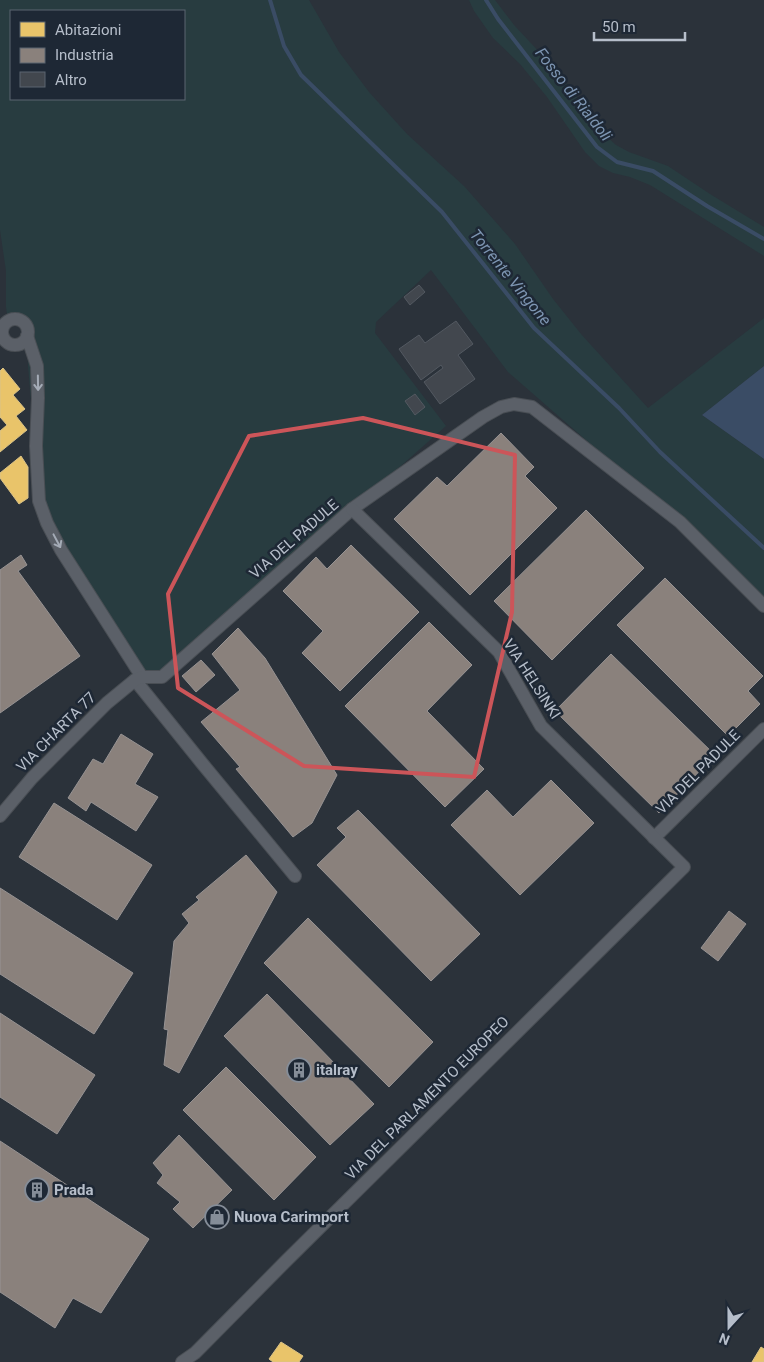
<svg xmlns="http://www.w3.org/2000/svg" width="764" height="1362" font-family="Roboto,sans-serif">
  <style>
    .green { fill: #283c40; fill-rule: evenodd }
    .water { fill: #3a4c65 }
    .homes { fill: #e9c46a; stroke: #dac287 }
    .industry { fill: #8a817c; stroke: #979393 }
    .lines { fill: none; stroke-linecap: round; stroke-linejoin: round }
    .stream { stroke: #3a4c65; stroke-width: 4 }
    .building { fill: #42474e; stroke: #535961 }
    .street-casing { stroke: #494e54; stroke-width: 14 }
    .street { stroke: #5b6068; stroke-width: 12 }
    .oneway { stroke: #a4abb6 }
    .marked { fill: none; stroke: #cc5559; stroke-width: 4; stroke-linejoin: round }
    .labels { text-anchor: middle; stroke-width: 5; stroke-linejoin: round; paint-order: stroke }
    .street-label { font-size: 15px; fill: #b6beca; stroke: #1e2835 }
    .poi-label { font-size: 15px; font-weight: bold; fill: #b6beca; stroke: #1e2835; text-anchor: start }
    .water-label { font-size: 16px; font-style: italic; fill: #7d95b2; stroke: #1e2835 }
  </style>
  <rect width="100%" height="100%" fill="#2b323a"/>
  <!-- green -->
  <g class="green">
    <path d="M 0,0 L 309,0 L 339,52 L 369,92 L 407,134 L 464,186 L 515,244 L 553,299 L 581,334 L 648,408 L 764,318 L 764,366 L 702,415 L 764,459 L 764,600 L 680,522 L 508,372 L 431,270 L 376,322 L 375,333 L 446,426 L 162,677 L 142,677 L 47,523 L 32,439 L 31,401 L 28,366 L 27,329 C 23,320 16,317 8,321 L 6,307 L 6,271 L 0,230 ZM 11,11 L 184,11 L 184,99 L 11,99 Z"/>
    <path d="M 469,0 L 495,0 L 514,25 L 557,71 L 605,135 L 616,145 L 629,152 L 668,166 L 710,194 L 764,227 L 764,256 L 650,185 L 630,177 L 613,173 L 599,166 L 585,152 L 547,97 L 520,64 L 493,38 L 474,11 Z"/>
  </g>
  <!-- water -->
  <path class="water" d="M 764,366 L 764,459 L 702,415 Z"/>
  <!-- homes -->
  <g class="homes">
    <path d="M 3,368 L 20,389 L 13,395 L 25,409 L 16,416 L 27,430 L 0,452 L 0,431 L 7,425 L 0,417 L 0,371 Z"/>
    <path d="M 21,456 L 28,467 L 28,498 L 19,504 L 0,478 L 0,473 Z"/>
    <path d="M 281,1342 L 303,1356 L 299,1362 L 273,1362 L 269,1359 Z"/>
    <path d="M 761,1347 L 764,1349 L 764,1362 L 752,1362 Z"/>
  </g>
  <!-- industry -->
  <g class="industry">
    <path d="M 501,433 L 534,467 L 525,476 L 557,508 L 470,595 L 394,519 L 437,477 L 447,486 Z"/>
    <path d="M 586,510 L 644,568 L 552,660 L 494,601 Z"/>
    <path d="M 351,545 L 419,612 L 340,691 L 302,653 L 323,631 L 283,591 L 316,557 L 327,569 Z"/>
    <path d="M 21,555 L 27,565 L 18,571 L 80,656 L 0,713 L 0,570 Z"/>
    <path d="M 665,578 L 763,676 L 748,691 L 760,704 L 728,736 L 617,625 Z"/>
    <path d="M 429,622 L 472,665 L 427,711 L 484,769 L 445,807 L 345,706 Z"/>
    <path d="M 238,628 L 265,658 L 337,775 L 312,823 L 293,837 L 236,769 L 240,767 L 201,722 L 240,690 L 212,654 Z"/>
    <path d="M 611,654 L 715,755 L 659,813 L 555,711 Z"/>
    <path d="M 201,660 L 215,675 L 196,692 L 182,676 Z"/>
    <path d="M 121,734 L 153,754 L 135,784 L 158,797 L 136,831 L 91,802 L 86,811 L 68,798 L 93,759 L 103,764 Z"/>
    <path d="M 551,780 L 594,823 L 520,895 L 451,825 L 487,790 L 513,817 Z"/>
    <path d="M 54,803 L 152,865 L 117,920 L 19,857 Z"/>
    <path d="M 358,810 L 480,934 L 431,981 L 317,865 L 346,837 L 337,828 Z"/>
    <path d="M 246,855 L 277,892 L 179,1073 L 164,1065 L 168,1030 L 164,1029 L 174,941 L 189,923 L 182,914 L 199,900 L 196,897 Z"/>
    <path d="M 0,888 L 133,973 L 94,1034 L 0,974 Z"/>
    <path d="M 729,911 L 746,924 L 718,961 L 701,948 Z"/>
    <path d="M 308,918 L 433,1042 L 389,1087 L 264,963 Z"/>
    <path d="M 267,994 L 374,1104 L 330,1145 L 224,1036 Z"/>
    <path d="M 0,1013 L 95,1075 L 57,1134 L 0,1097 Z"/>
    <path d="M 226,1067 L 316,1157 L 274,1200 L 183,1110 Z"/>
    <path d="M 179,1135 L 232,1190 L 193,1228 L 173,1209 L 180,1202 L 157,1183 L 163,1175 L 153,1163 Z"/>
    <path d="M 0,1141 L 149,1239 L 101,1313 L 73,1298 L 55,1328 L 0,1292 Z"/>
  </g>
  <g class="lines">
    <!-- stream -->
    <g class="stream">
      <path d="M 270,0 L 284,46 L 301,75 L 442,212 L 534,328 L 619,408 L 660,452 L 764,548"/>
      <path d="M 486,0 L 498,19 L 597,147 L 617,162 L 653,171 L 707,206 L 764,239"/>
    </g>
  </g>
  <!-- building -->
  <g class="building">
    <path d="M 419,285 L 425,292 L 410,305 L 404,297 Z"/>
    <path d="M 456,321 L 473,344 L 458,355 L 475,379 L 440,404 L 424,382 L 443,368 L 441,365 L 421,380 L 399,349 L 419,335 L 425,343 Z"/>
    <path d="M 415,394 L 425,407 L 415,415 L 405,401 Z"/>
  </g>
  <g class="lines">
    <!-- street casing -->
    <g class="street-casing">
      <g id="street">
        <circle cx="15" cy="332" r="13"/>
        <path d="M 27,336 L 37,366 L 38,398 L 36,446 L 39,501 L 47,523 L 61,550 L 142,677"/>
        <path d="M 135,680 L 201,762 L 295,876"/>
        <path d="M 0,816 L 32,778 L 107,703 L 135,680 L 142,677 L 162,677 L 352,509 L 483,417 L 501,407 L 514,404 L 532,407 L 680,522 L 764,606"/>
        <path d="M 654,838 L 764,729"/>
        <path d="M 182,1362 L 195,1353 L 200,1348 L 286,1261 L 684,867 L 541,726 L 499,652 L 352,509"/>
      </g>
    </g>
    <!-- street -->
    <use href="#street" class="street"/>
  </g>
  <!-- one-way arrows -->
  <defs><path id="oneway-shaft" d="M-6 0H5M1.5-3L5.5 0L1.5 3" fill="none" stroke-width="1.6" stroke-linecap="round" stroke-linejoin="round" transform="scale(1.25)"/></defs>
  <g class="oneway">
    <use href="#oneway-shaft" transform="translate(38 383) rotate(89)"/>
    <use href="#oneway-shaft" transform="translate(57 541) rotate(62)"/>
  </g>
  <!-- marked area -->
  <path class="marked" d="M 363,418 L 515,455 L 512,612 L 474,777 L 304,766 L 178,688 L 168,594 L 249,436 Z"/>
  <!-- icons -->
  <defs>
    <g id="building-ring" transform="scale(1.25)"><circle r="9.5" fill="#1e2835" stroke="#858d98" stroke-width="1.5"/><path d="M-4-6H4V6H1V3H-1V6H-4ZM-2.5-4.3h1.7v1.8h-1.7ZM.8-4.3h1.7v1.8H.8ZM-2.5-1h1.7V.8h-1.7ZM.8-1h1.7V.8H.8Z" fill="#858d98"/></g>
    <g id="shop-ring" transform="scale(1.25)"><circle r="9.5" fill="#1e2835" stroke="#858d98" stroke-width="1.5"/><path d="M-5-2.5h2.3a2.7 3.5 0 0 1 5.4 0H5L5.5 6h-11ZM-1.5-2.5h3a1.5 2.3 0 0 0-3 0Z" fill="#858d98"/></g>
  </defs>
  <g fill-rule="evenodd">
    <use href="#building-ring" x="299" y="1070"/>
    <use href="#building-ring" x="37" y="1190"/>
    <use href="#shop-ring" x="217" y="1217"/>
  </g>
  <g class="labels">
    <!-- street labels -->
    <g class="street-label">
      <text transform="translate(294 539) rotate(-41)" y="5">VIA DEL PADULE</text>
      <text transform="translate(532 679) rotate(57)" y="5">VIA HELSINKI</text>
      <text transform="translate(56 732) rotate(-45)" y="5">VIA CHARTA 77</text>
      <text transform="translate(698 772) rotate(-45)" y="5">VIA DEL PADULE</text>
      <text transform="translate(427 1098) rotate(-45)" y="5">VIA DEL PARLAMENTO EUROPEO</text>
    </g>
    <!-- poi labels -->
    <g class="poi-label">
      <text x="316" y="1075">italray</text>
      <text x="54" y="1195">Prada</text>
      <text x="234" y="1222">Nuova Carimport</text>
    </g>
    <!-- water labels -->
    <g class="water-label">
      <text transform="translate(574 94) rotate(52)" y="6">Fosso di Rialdoli</text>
      <text transform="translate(511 277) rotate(51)" y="6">Torrente Vingone</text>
    </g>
  </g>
  <!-- legend -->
  <rect x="10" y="10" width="175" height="90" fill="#1e2835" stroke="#5b6471"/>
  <rect x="20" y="22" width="25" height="15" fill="#e9c46a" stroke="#5b6471"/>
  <text x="55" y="35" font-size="15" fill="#b6beca">Abitazioni</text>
  <rect x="20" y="48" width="25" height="15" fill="#8a817c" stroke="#5b6471"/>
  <text x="55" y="60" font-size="15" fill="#b6beca">Industria</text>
  <rect x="20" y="72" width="25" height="15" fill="#42474e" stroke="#5b6471"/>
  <text x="55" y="85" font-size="15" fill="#b6beca">Altro</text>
  <!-- north arrow -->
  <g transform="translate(729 1327) rotate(201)" stroke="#1e2835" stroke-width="4" paint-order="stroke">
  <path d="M0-4L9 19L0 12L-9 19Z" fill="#b6beca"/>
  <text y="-8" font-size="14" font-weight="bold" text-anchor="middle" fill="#b6beca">N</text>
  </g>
  <!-- scale -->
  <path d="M594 32v8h91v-8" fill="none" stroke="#b6beca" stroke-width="2.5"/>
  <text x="602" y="32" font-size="15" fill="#b6beca" stroke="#1e2835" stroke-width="4" paint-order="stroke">50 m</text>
</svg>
